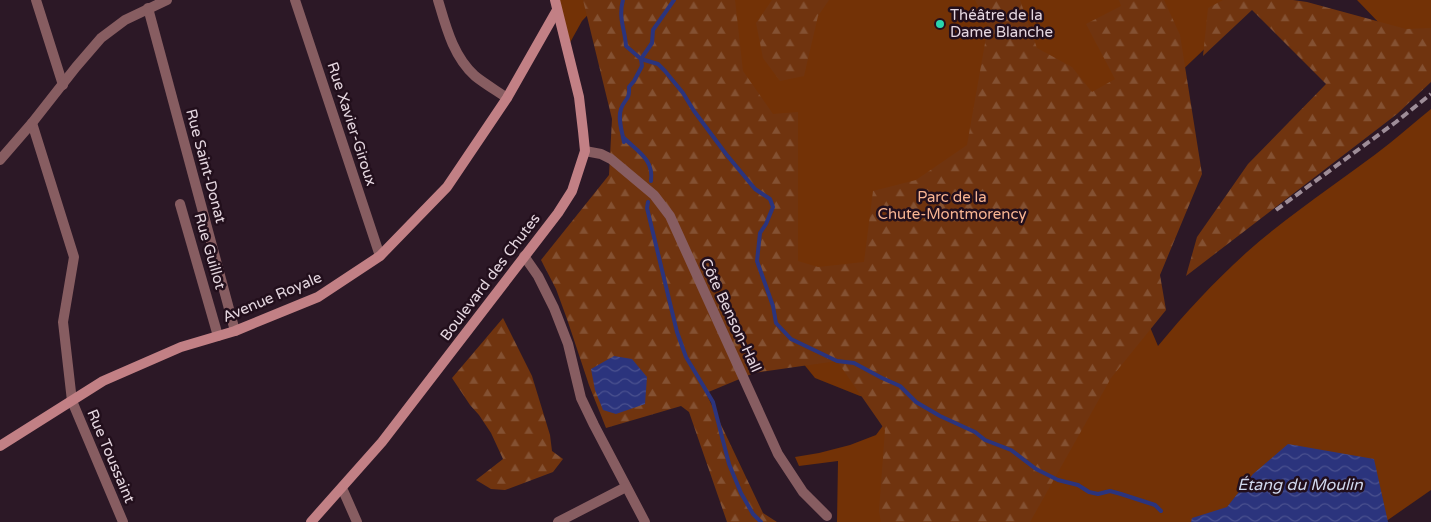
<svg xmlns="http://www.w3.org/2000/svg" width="1431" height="522" font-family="'Varela Round',sans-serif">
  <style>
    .green { fill: #733206 }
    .forest { fill: url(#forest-firs) }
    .water { fill: url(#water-waves) }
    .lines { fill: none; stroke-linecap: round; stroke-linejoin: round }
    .stream { stroke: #2b347d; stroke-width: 4 }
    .street { stroke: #875d61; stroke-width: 10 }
    .secondary { stroke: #c28085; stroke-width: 10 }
    .rail { stroke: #9e8d98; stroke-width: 4; stroke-dasharray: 8 4; stroke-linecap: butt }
    .poi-dot { fill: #29d5ad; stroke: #220f1c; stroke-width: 2 }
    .labels { text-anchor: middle; stroke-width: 5; stroke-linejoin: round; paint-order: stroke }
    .poi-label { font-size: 15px; fill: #e5d7e0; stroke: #220f1c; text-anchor: start }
    .street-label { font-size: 15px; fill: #e5d7e0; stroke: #220f1c }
    .park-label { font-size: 15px; fill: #f8b492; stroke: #220f1c }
    .water-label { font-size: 16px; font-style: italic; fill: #d0d7ec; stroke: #220f1c }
  </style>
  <defs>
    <pattern id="forest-firs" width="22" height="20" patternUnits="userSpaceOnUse" patternTransform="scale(1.25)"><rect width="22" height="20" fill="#70340f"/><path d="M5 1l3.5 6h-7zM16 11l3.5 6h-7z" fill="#845132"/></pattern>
    <pattern id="water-waves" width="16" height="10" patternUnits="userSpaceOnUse" patternTransform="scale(1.25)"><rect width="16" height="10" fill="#2b347d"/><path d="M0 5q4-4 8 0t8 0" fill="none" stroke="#4a518f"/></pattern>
  </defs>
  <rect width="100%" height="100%" fill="#2c1826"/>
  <!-- green -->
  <g class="green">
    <path d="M 555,0 L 602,0 L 582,21 L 567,48 Z"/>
    <path d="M 656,0 L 1256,0 L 1174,78 L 1134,303 L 1147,320 L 1158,346 C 1186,312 1215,281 1247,252 C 1292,212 1343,180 1390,143 C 1404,132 1417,120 1431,109 L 1431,490 L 1385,522 L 837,522 L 838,461 L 799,466 L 795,457 L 819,453 L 850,445 L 876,435 L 899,404 L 860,396 L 815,378 L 802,362 Z"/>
    <path d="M 1357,0 L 1431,0 L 1431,78 L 1431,77 Z"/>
  </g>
  <!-- forest -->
  <g class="forest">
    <path d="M 583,0 L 735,0 L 743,71 L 773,114 L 798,112 L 798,261 L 818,267 L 864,262 L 873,191 L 916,180 L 967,145 L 988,26 L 975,0 L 1020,0 L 1037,48 L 1072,67 L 1092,92 L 1115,79 L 1086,24 L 1121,6 L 1119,0 L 1164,0 L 1180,35 L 1202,174 L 1160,275 L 1166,310 L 1111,378 L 1030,522 L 881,522 L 879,511 L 885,430 L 837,361 L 754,373 L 706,393 L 763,513 L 777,522 L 727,522 L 689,412 L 681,406 L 606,428 L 589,385 L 567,319 L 556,289 L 541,260 L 609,175 L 612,119 Z"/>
    <path d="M 772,0 L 829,0 L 818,16 L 804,76 L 780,81 L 763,58 L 756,23 Z"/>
    <path d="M 1223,0 L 1293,0 L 1307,2 L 1406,29 L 1431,28 L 1431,82 L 1397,114 L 1186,276 L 1197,237 L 1248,164 L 1326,84 L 1252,10 L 1203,56 L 1208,8 Z"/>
    <path d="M 503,318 L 532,376 L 550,435 L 552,451 L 563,459 L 553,472 L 505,490 L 491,489 L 476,480 L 503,459 L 491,433 L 479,415 L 470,405 L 452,378 Z"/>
  </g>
  <!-- water -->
  <g class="water">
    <path d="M 614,356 L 632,359 L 647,377 L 645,404 L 616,414 L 603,410 L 595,390 L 591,369 Z"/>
    <path d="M 1288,444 L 1374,459 L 1388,522 L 1191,522 L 1192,518 L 1227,507 L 1253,474 Z"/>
  </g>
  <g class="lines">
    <!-- stream -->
    <g class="stream">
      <path d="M 623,0 C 618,18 625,29 626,46 L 641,59 L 658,64 L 665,71 L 683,93 L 694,111 L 726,154 L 755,189 L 770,199 L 773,207 L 766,224 L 760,233 L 757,261 L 773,306 L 776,323 L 791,339 L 837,361 L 854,363 L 882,378 L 900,386 L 916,402 L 940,416 L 975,432 L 985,440 L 1011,450 L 1036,469 L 1058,480 L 1078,485 L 1089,492 L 1098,494 L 1110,491 L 1121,494 L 1155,505 L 1161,511"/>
      <path d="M 623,137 C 621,128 618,118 621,109 C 624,99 630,101 629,87 L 634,81 L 642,66 L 641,59 L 652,43 L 653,30 L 674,0"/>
      <path d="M 624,142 L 623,137 C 637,151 654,159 651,181"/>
      <path d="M 648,202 L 647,208 L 677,332 L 686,357 L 713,402 L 729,464 L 741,493 L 753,514 L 761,522"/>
    </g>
    <!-- street -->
    <g class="street">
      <path d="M 36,0 L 63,85"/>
      <path d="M 295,0 L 380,256"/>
      <path d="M 438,0 C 446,27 453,56 475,76 C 485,84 497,91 507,98"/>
      <path d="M 148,8 L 235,331"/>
      <path d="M 32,123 L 74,257 L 63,322 L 72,401 L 123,522"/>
      <path d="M 585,151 L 601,154 L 611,159 L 654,195 L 670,216 L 778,454 L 803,492 L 827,516"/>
      <path d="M 0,160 L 32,123 L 76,67 L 101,38 L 125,20 L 167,0"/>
      <path d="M 180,204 L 218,336"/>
      <path d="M 524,256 L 538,276 L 554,308 L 568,344 L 581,398 L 594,425 L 645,522"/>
      <path d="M 342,488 L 357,522"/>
      <path d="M 558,522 L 626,487"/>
    </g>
    <!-- secondary -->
    <g class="secondary">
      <path d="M 0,446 L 103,381 L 181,347 L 235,331 L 318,297 L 380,256 L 447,187 L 507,98 L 557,10"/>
      <path d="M 311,522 L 382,442 L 558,213 L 572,191 L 585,151 L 583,131 L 579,97 L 555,0"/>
    </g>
    <!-- rail -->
    <path class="rail" d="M 1276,210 L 1396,122 L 1431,94"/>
  </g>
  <!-- markers -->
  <circle class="poi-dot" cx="940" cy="24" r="5"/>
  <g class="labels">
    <!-- poi labels -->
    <g class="poi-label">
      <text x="950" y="20">Théâtre de la<tspan x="950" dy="17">Dame Blanche</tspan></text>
    </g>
    <!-- street labels -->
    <g class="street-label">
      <text transform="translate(352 124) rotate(72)" y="5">Rue Xavier-Giroux</text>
      <text transform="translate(206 166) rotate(75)" y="5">Rue Saint-Donat</text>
      <text transform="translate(210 251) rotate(74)" y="5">Rue Guillot</text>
      <text transform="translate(490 277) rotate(-53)" y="5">Boulevard des Chutes</text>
      <text transform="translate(272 297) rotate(-23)" y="5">Avenue Royale</text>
      <text transform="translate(731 315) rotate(65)" y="5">Côte Benson-Hall</text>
      <text transform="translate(111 456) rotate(67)" y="5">Rue Toussaint</text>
    </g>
    <!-- park labels -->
    <g class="park-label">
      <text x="952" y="202">Parc de la<tspan x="952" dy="17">Chute-Montmorency</tspan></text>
    </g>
    <!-- water labels -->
    <g class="water-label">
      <text x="1300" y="490">Étang du Moulin</text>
    </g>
  </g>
</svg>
